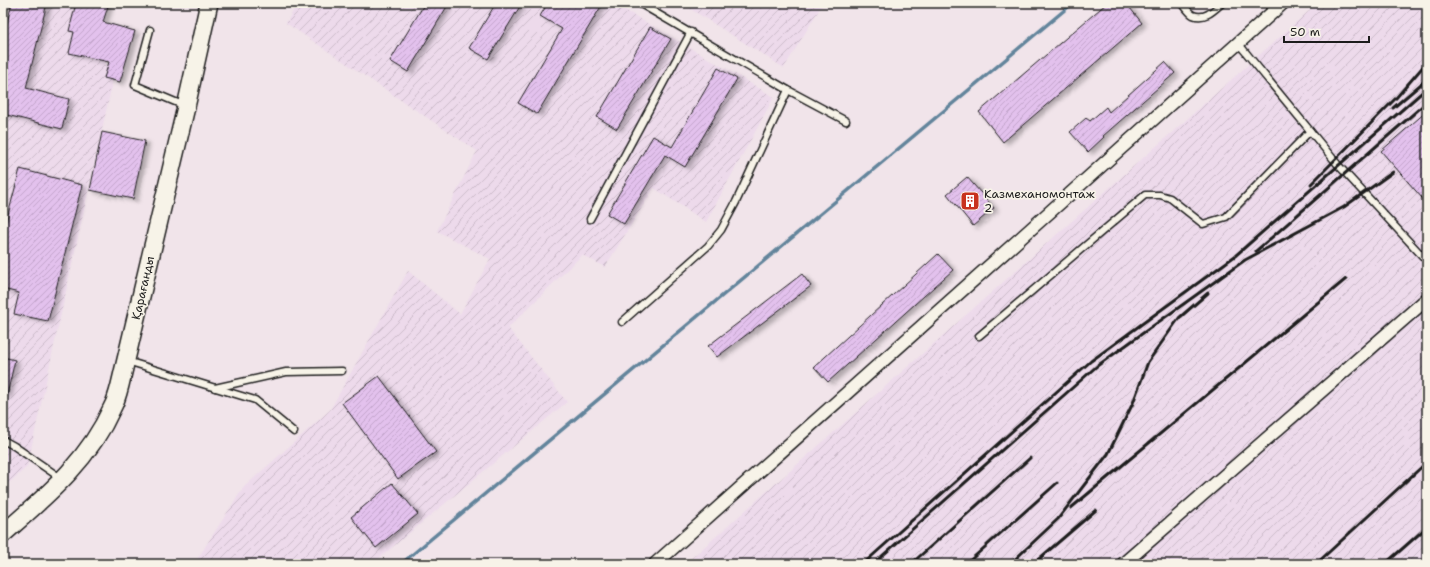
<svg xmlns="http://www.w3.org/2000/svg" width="1430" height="567" font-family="'Shantell Sans',sans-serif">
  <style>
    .industrial { fill: url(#industrial-furrows) }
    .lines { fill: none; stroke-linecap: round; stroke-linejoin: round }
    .stream { stroke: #62849b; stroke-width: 3.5 }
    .building { fill: url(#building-hatch); stroke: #1c1c1c; filter: url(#shadow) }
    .lane-casing { stroke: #1c1c1c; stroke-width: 9 }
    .street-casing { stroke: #1c1c1c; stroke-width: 15 }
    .secondary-casing { stroke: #1c1c1c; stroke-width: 20 }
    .lane { stroke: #f7f3e8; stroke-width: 6 }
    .street { stroke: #f7f3e8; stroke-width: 12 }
    .secondary { stroke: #f7f3e8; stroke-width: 17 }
    .rail { stroke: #1c1c1c; stroke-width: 3 }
    .labels { text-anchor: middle; stroke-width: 3.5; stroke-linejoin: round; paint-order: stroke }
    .poi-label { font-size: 12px; fill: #1c1c1c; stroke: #f7f3e8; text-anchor: start }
    .street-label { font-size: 12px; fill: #1c1c1c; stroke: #f7f3e8 }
  </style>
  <defs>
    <pattern id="industrial-furrows" width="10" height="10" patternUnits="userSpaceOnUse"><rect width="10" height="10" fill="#eddaeb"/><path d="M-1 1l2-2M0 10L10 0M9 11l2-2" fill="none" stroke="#cbbac9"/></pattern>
    <pattern id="building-hatch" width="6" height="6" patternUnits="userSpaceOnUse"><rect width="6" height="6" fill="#e3c1ed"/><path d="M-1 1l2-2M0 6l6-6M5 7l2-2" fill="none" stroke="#c2a5cb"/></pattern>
    <filter id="shadow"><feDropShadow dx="4.5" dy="2.5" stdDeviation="2" flood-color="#0004"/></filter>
  </defs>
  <rect width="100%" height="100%" fill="#f1e4ea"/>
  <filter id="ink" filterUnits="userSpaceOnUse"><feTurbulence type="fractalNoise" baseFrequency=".025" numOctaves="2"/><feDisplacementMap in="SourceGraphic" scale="8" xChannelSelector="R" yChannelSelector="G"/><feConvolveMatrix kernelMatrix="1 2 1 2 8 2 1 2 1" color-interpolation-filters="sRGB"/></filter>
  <g filter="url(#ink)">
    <!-- industrial -->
    <g class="industrial">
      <path d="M 3,3 L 80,3 L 113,80 L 27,467 L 3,488 Z"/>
      <path d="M 298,3 L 613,3 L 774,97 L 706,222 L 654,188 L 605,267 L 582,255 L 508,328 L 567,402 L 372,564 L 194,564 L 243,488 L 330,410 L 408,271 L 460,314 L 490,259 L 437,231 L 477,151 L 286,23 Z"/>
      <path d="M 681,3 L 823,3 L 784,68 Z"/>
      <path d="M 1318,3 L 1427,3 L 1427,564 L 685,564 Z"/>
    </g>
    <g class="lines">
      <!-- stream -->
      <path class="stream" d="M 401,564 L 1073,3"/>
    </g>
    <!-- building -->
    <g class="building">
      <path d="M 12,3 L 47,3 L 26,88 L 69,99 L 62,129 L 3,114 L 3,39 Z"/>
      <path d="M 76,3 L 109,3 L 103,22 L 135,31 L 120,82 L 104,78 L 109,62 L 69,53 L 74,32 L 69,31 Z"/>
      <path d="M 425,3 L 449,3 L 408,72 L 390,61 Z"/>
      <path d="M 496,3 L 522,3 L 488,59 L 469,48 Z"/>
      <path d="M 548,3 L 603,3 L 537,114 L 518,103 L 562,29 L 540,16 Z"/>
      <path d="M 1107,3 L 1126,3 L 1142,23 L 1003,142 L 979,112 Z"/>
      <path d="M 650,27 L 671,39 L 617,129 L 597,117 Z"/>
      <path d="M 1165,62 L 1175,73 L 1103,136 L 1104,137 L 1088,152 L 1070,132 L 1086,118 L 1090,121 L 1106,107 L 1109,112 Z"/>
      <path d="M 718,68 L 737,79 L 685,167 L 665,155 L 624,224 L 607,214 L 653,136 L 672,147 Z"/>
      <path d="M 1427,111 L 1427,194 L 1422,198 L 1381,151 Z"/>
      <path d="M 102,132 L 145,141 L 133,199 L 90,190 Z"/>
      <path d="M 20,169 L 82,185 L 48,321 L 14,314 L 19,293 L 3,289 L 3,234 Z"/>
      <path d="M 967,177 L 994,208 L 973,226 L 947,194 Z"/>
      <path d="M 938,254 L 953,270 L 828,382 L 814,367 Z"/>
      <path d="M 802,274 L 811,286 L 717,357 L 708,346 Z"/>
      <path d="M 3,357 L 15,360 L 7,395 L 3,395 Z"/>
      <path d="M 379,376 L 436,452 L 398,479 L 342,403 Z"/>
      <path d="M 392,483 L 418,514 L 376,548 L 351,517 Z"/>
    </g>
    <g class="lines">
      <!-- lane casing -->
      <g class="lane-casing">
        <g id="lane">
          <path d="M 639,3 L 788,90 L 846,121"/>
          <path d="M 1182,3 C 1185,6 1189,13 1193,15 C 1205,20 1214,10 1222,3"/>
          <path d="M 150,30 L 135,85 L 185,106"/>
          <path d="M 1238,43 L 1339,166 L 1427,261"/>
          <path d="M 590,219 L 691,32"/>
          <path d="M 622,322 L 708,246 L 721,230 L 736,202 L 788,90"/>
          <path d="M 979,336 L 1145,195 L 1160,195 L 1170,198 L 1203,224 L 1226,217 L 1310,131"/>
          <path d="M 127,361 L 255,400 L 294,432"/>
          <path d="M 215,388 L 286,372 L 342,371"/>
          <path d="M 3,440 L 14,446 L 62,479"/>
        </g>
      </g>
      <!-- street casing -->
      <g class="street-casing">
        <g id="street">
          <path d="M 655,564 L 1023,236 L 1283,3"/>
          <path d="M 1123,564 L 1427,299"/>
        </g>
      </g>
      <!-- secondary casing -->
      <g class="secondary-casing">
        <path id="secondary" d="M 3,534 C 46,496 88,462 112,408 C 116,401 118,393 120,385 L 186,107 L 209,3"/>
      </g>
      <!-- lane -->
      <use href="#lane" class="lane"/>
      <!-- street -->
      <use href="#street" class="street"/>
      <!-- secondary -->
      <use href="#secondary" class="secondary"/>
      <!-- rail -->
      <g class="rail">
        <path d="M 1393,108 L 1427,79"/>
        <path d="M 1311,184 L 1396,98 L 1427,62"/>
        <path d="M 1256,251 L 1427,102"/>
        <path d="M 1071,508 L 1346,279"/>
        <path d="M 863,564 L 1091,361 L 1235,256 L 1427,88"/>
        <path d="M 873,564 L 1097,366 L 1245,260 L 1344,207 L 1393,172"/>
        <path d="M 911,564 L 1030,458"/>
        <path d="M 966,564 L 1057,483"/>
        <path d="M 1010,564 L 1058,519 L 1108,454 L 1133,403 L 1148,362 L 1179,318 L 1208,293"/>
        <path d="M 1033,564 L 1096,510"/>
        <path d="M 1316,564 L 1427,462"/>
        <path d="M 1385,564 L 1427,527"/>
      </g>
    </g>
  </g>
  <!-- icons -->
  <defs>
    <g id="building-square" transform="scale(1)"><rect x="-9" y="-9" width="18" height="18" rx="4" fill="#c8321e" stroke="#f7f3e8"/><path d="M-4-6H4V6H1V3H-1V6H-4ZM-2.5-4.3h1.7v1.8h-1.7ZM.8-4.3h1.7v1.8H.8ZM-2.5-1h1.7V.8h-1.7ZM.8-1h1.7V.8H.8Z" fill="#fff"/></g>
  </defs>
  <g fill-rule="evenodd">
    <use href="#building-square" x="970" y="201"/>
  </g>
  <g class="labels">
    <!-- poi labels -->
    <g class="poi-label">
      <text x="984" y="198">Казмеханомонтаж<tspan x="984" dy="14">2</tspan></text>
    </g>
    <!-- street labels -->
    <g class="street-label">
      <text transform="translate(143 288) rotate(-77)" y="4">Қарағанды</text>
    </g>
  </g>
  <!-- margin -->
  <rect width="1430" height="567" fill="none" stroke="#f7f3e8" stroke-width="16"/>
  <rect x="8" y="8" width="1414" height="551" fill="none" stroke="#1c1c1c" stroke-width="1.5" filter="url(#ink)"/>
  <!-- scale -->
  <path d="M1284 36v6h85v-6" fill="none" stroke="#1c1c1c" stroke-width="2"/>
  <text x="1290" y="36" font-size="12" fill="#1c1c1c" stroke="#f7f3e8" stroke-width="3" paint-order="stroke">50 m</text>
</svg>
